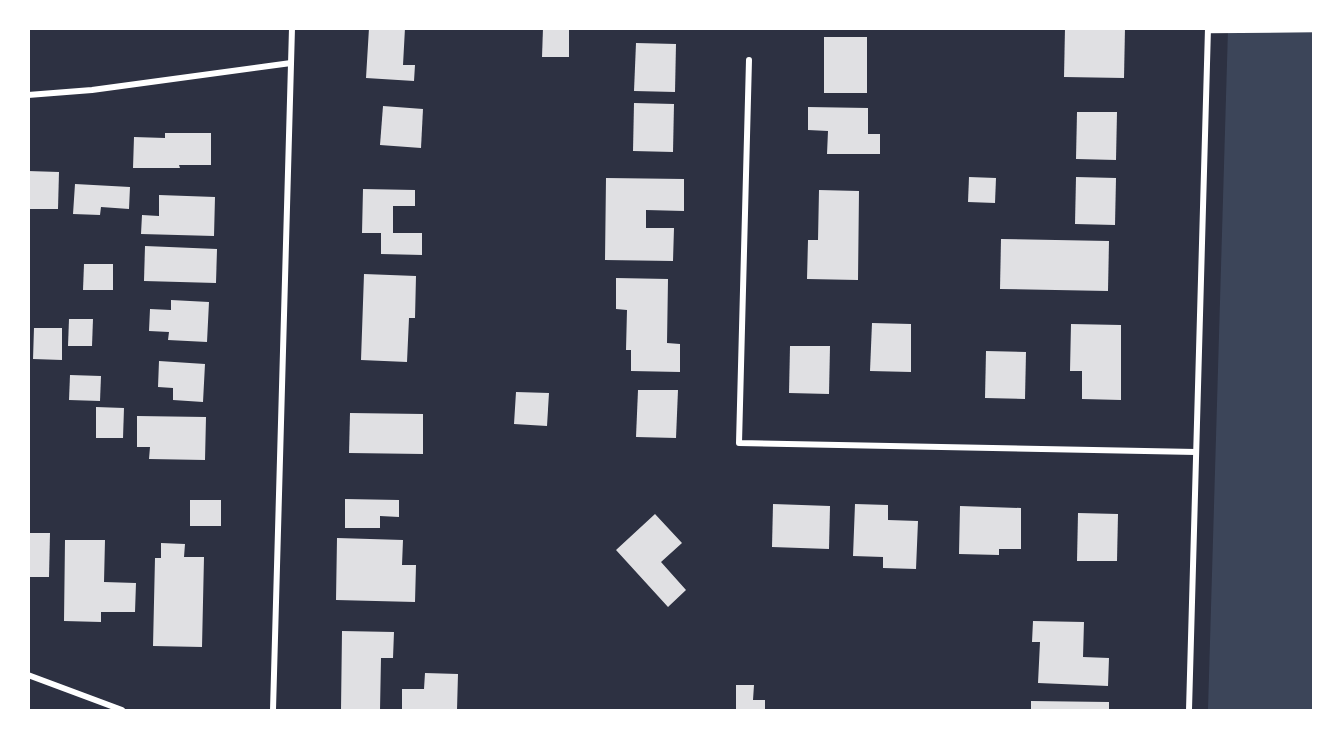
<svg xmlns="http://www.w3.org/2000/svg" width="1342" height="739" font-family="Cabin,sans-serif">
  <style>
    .green { fill: #3c4559 }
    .building { fill: #e0e0e3 }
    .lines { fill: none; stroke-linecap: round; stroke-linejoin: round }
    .service { stroke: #fff; stroke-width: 4.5 }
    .minor { stroke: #fff; stroke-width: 6 }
  </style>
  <rect width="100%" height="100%" fill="#2d3142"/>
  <!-- green -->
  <path class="green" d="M 1228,29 L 1313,29 L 1313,710 L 1208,710 Z"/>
  <!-- building -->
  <g class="building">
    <path d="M 369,28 L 405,28 L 403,65 L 415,65 L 414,81 L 366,78 Z"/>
    <path d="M 543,28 L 569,29 L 569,57 L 542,57 Z"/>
    <path d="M 1065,28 L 1125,28 L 1124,78 L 1064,77 Z"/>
    <rect x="824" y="37" width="43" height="56"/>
    <path d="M 636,43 L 676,44 L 675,92 L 634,91 Z"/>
    <path d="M 634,103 L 674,104 L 673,152 L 633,151 Z"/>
    <path d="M 383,106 L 423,109 L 421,148 L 380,145 Z"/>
    <path d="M 808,107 L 868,108 L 868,134 L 880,134 L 880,154 L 827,154 L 828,131 L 808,130 Z"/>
    <path d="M 1077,112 L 1117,112 L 1116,160 L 1076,159 Z"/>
    <path d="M 165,133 L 211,133 L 211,165 L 179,165 L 180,168 L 133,168 L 134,137 L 165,138 Z"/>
    <path d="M 28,171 L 59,172 L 58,209 L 28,209 Z"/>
    <path d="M 969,177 L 996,178 L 995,203 L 968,202 Z"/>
    <path d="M 1076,177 L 1116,178 L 1115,225 L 1075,224 Z"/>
    <path d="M 606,178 L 684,179 L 684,211 L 646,210 L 646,228 L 674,228 L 673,261 L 605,260 Z"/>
    <path d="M 75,184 L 130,187 L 129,209 L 101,207 L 100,215 L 73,214 Z"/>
    <path d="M 363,189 L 415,190 L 415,206 L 393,206 L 393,233 L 422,233 L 422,255 L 381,254 L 381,233 L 362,233 Z"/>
    <path d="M 819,190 L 859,191 L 858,280 L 807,279 L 808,240 L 818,240 Z"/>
    <path d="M 159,195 L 215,197 L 214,236 L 141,234 L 142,215 L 159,216 Z"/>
    <path d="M 1001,239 L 1109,241 L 1108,291 L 1000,289 Z"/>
    <path d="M 145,246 L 217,249 L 216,283 L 144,281 Z"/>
    <path d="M 84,264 L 113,264 L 113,290 L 83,290 Z"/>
    <path d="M 364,274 L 416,276 L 415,318 L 409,318 L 407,362 L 361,360 Z"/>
    <path d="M 616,278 L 668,279 L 667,343 L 680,344 L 680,372 L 631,371 L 631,350 L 626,350 L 627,310 L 616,309 Z"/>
    <path d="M 171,300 L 209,302 L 207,342 L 168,340 L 169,332 L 149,331 L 150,309 L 171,310 Z"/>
    <path d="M 69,319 L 93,319 L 92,346 L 68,346 Z"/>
    <path d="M 872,323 L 911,324 L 911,372 L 870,371 Z"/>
    <path d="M 1071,324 L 1121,325 L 1121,400 L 1082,399 L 1082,371 L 1070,371 Z"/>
    <path d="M 34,328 L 62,328 L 62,360 L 33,359 Z"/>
    <path d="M 790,346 L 830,346 L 829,394 L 789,393 Z"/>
    <path d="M 986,351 L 1026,352 L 1025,399 L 985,398 Z"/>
    <path d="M 159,361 L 205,364 L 203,402 L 173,400 L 173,388 L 158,387 Z"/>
    <path d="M 70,375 L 101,376 L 100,401 L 69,400 Z"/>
    <path d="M 638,390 L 678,390 L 676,438 L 636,437 Z"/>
    <path d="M 516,392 L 549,393 L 547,426 L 514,424 Z"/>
    <path d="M 96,407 L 124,408 L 123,438 L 96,438 Z"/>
    <path d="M 350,413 L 423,414 L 423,454 L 349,453 Z"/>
    <path d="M 137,416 L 206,417 L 205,460 L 149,459 L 150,447 L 137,447 Z"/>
    <path d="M 345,499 L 399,500 L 399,517 L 380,516 L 380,528 L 345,528 Z"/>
    <rect x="190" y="500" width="31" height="26"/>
    <path d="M 773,504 L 830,506 L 829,549 L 772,547 Z"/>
    <path d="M 855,504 L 888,505 L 888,520 L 918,521 L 916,569 L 883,568 L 883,557 L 853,556 Z"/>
    <path d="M 960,506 L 1021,508 L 1021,549 L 999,549 L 999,555 L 959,554 Z"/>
    <path d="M 1078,513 L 1118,514 L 1117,561 L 1077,561 Z"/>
    <path d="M 655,514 L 682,543 L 661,562 L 686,590 L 668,607 L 616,550 Z"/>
    <path d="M 28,533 L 50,533 L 49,577 L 28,577 Z"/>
    <path d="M 337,538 L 403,540 L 402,565 L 416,565 L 415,602 L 336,600 Z"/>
    <path d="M 65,540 L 105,540 L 104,582 L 136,583 L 135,612 L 101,612 L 101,622 L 64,621 Z"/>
    <path d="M 161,543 L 185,544 L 184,557 L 204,557 L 202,647 L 153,646 L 155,558 L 161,558 Z"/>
    <path d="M 1033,621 L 1084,622 L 1083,657 L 1109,658 L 1108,686 L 1038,683 L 1040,642 L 1032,642 Z"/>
    <path d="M 342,631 L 394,632 L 393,658 L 381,658 L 380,710 L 341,710 Z"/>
    <path d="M 425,673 L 458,674 L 457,710 L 402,710 L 402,689 L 424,689 Z"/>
    <path d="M 736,685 L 754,685 L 753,700 L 765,700 L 765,710 L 736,710 Z"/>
    <path d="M 1031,701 L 1109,702 L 1109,710 L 1031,710 Z"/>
  </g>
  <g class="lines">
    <!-- service -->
    <path class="service" d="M 1208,31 L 1314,30"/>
    <!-- minor -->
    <g class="minor">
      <path d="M 749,60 L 739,443 L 1196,452"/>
      <path d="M 28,95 L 92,90 L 291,63"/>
      <path d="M 28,675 L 122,710"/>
      <path d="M 273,710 L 292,28"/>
      <path d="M 1189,710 L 1208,28"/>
    </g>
  </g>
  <!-- border -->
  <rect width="1342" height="739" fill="none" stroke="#ffffff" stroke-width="60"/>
</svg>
